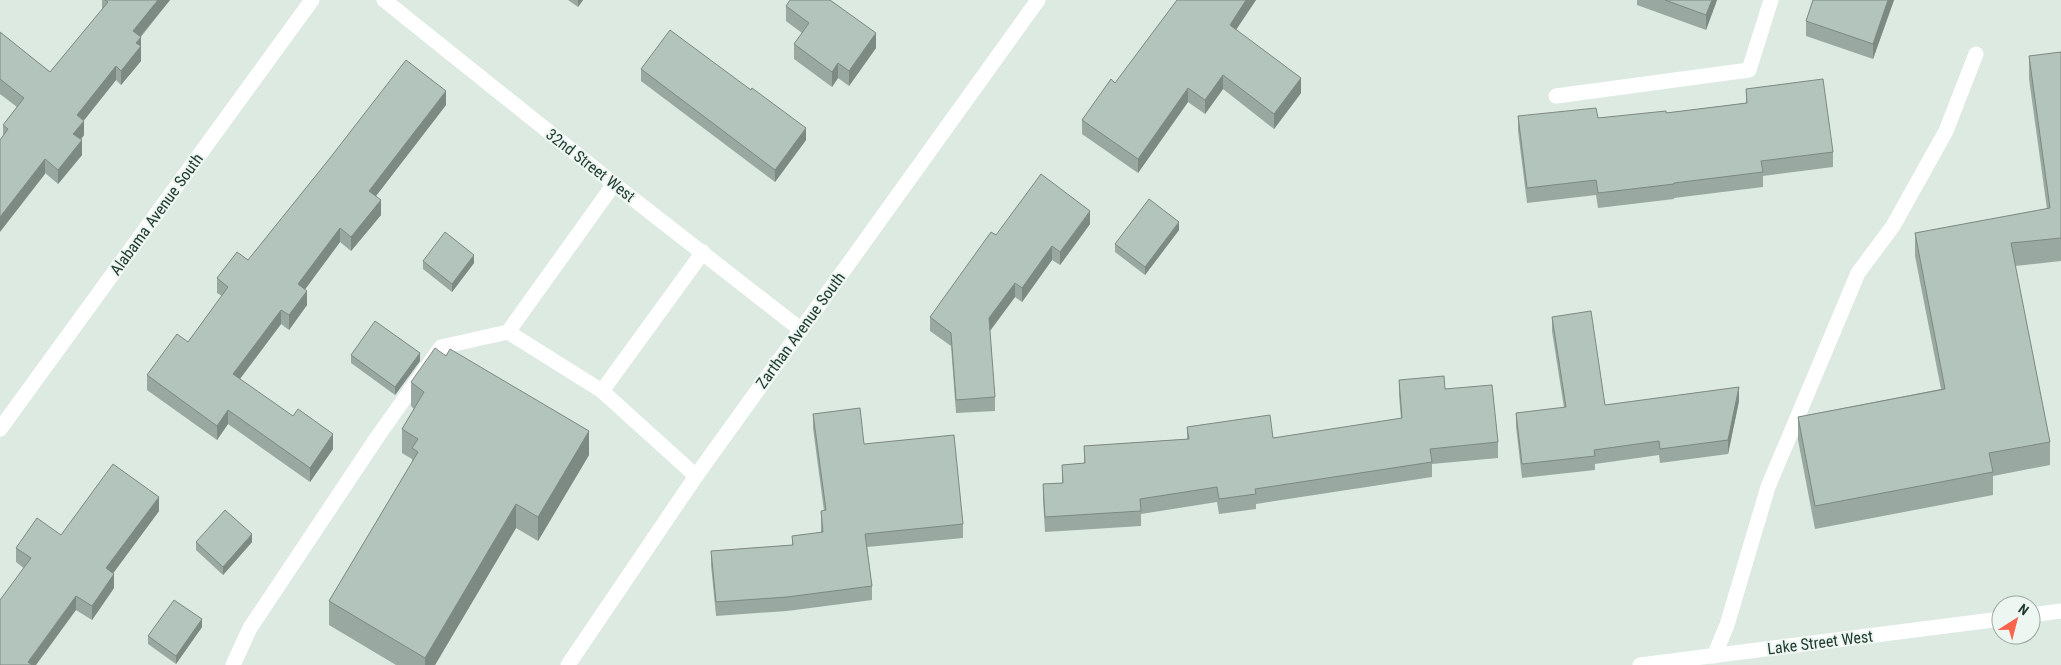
<svg xmlns="http://www.w3.org/2000/svg" width="2061" height="665" font-family="'Roboto Condensed',sans-serif">
  <style>
    .lines { fill: none; stroke-linecap: round; stroke-linejoin: round }
    .minor { stroke: #fff; stroke-width: 15 }
    .wall { fill: #99a9a1 }
    .shaded-wall { fill: #7d8983 }
    .building { fill: #b2c4bb; stroke: #7d8983 }
    .labels { text-anchor: middle; stroke-width: 4; stroke-linejoin: round; paint-order: stroke }
    .street-label { font-size: 16px; fill: #1e392f; stroke: #edf6f0 }
  </style>
  <rect width="100%" height="100%" fill="#dceae2"/>
  <g class="lines">
    <!-- minor -->
    <g class="minor">
      <path d="M 384,0 L 614,184 L 800,329"/>
      <path d="M 1556,96 L 1749,70 L 1771,0"/>
      <path d="M 508,332 L 602,391 L 696,476"/>
      <path d="M 602,391 L 703,252"/>
      <path d="M 0,429 L 312,0"/>
      <path d="M 2031,615 L 2061,611"/>
      <path d="M 1714,656 L 1727,625 L 1768,487 L 1858,273 L 1893,226 L 1946,131 L 1976,54"/>
      <path d="M 233,665 L 250,628 L 378,436 L 441,347 L 508,332 L 614,184"/>
      <path d="M 568,665 L 696,476 L 1038,0"/>
      <path d="M 1640,665 L 2001,619"/>
    </g>
  </g>
  <!-- wall -->
  <g class="wall">
    <path d="M 102,0 L 170,0 L 141,37 L 141,61 L 121,85 L 116,80 L 84,120 L 84,135 L 81,140 L 82,155 L 58,184 L 3,137 L 3,125 L 17,107 L 0,94 L 0,32 L 50,72 L 102,10 Z"/>
    <path d="M 568,0 L 583,0 L 578,7 Z"/>
    <path d="M 1256,0 L 1236,29 L 1301,93 L 1274,129 L 1223,89 L 1205,114 L 1188,102 L 1138,173 L 1082,134 L 1082,120 L 1115,83 Z"/>
    <path d="M 1637,0 L 1717,0 L 1706,30 L 1637,5 Z"/>
    <path d="M 1813,0 L 1894,0 L 1873,59 L 1806,36 L 1806,21 Z"/>
    <path d="M 786,6 L 876,48 L 849,86 L 838,78 L 832,87 L 794,59 L 794,44 L 802,33 L 786,21 Z"/>
    <path d="M 2061,52 L 2061,261 L 2015,266 L 2050,442 L 2050,465 L 1993,476 L 1993,495 L 1815,529 L 1798,440 L 1798,417 L 1941,389 L 1915,256 L 1915,233 L 2047,209 L 2029,79 L 2029,56 Z"/>
    <path d="M 641,69 L 806,140 L 775,182 L 641,81 Z"/>
    <path d="M 1746,89 L 1833,152 L 1833,167 L 1763,176 L 1763,187 L 1674,198 L 1674,199 L 1598,208 L 1596,195 L 1527,203 L 1518,131 L 1518,116 L 1598,118 L 1666,113 L 1746,103 Z"/>
    <path d="M 446,105 L 376,196 L 381,215 L 351,251 L 340,242 L 305,289 L 307,305 L 289,330 L 281,324 L 240,379 L 333,449 L 310,482 L 228,424 L 217,440 L 147,390 L 147,375 L 188,342 L 222,296 L 217,293 L 217,278 L 248,260 Z"/>
    <path d="M 1090,224 L 1060,265 L 1052,260 L 1022,302 L 1015,297 L 990,331 L 995,397 L 995,411 L 956,413 L 951,346 L 930,331 L 930,317 L 996,235 Z"/>
    <path d="M 1179,230 L 1145,275 L 1115,252 L 1115,244 Z"/>
    <path d="M 423,261 L 474,263 L 452,292 L 423,269 Z"/>
    <path d="M 1552,317 L 1605,405 L 1739,401 L 1728,454 L 1660,463 L 1659,455 L 1595,464 L 1595,470 L 1522,478 L 1516,427 L 1516,413 L 1564,408 L 1552,331 Z"/>
    <path d="M 351,355 L 420,361 L 395,395 L 351,363 Z"/>
    <path d="M 1399,380 L 1445,389 L 1498,442 L 1498,458 L 1432,464 L 1432,477 L 1256,504 L 1256,509 L 1219,514 L 1217,502 L 1141,514 L 1141,526 L 1045,532 L 1043,499 L 1043,484 L 1062,483 L 1062,465 L 1084,463 L 1084,446 L 1187,439 L 1187,427 L 1273,438 L 1401,419 L 1399,395 Z"/>
    <path d="M 411,382 L 589,455 L 538,541 L 516,528 L 435,665 L 396,665 L 329,625 L 329,601 L 412,462 L 412,459 L 402,453 L 402,429 L 414,409 L 411,406 Z"/>
    <path d="M 813,414 L 864,444 L 963,524 L 963,538 L 867,547 L 872,586 L 872,600 L 787,611 L 716,616 L 711,565 L 711,551 L 792,545 L 792,536 L 821,533 L 821,511 L 824,511 L 813,428 Z"/>
    <path d="M 159,511 L 113,573 L 114,588 L 92,620 L 76,610 L 16,562 L 16,548 L 61,535 Z"/>
    <path d="M 196,542 L 252,542 L 223,575 L 196,550 Z"/>
    <path d="M 202,627 L 176,664 L 148,644 L 148,636 Z"/>
  </g>
  <!-- shaded-wall -->
  <g class="shaded-wall">
    <path d="M 158,0 L 170,0 L 133,45 L 133,31 Z"/>
    <path d="M 578,0 L 583,0 L 578,7 Z"/>
    <path d="M 1246,0 L 1256,0 L 1230,39 L 1230,25 Z"/>
    <path d="M 1712,0 L 1717,0 L 1706,30 L 1706,15 Z"/>
    <path d="M 1888,0 L 1894,0 L 1873,59 L 1873,44 Z"/>
    <path d="M 876,33 L 876,48 L 849,86 L 849,71 Z"/>
    <path d="M 141,37 L 141,61 L 121,85 L 121,71 L 136,43 Z"/>
    <path d="M 838,63 L 838,78 L 832,87 L 832,72 Z"/>
    <path d="M 116,66 L 116,80 L 77,129 L 77,115 Z"/>
    <path d="M 1223,75 L 1223,89 L 1205,114 L 1205,100 Z"/>
    <path d="M 1301,78 L 1301,93 L 1274,129 L 1274,114 Z"/>
    <path d="M 1188,88 L 1188,102 L 1138,173 L 1138,159 Z"/>
    <path d="M 446,91 L 446,105 L 369,205 L 369,191 Z"/>
    <path d="M 84,121 L 84,135 L 73,148 L 73,134 Z"/>
    <path d="M 806,128 L 806,140 L 775,182 L 775,170 Z"/>
    <path d="M 82,140 L 82,155 L 58,184 L 58,170 Z"/>
    <path d="M 45,159 L 45,174 L 0,232 L 0,217 Z"/>
    <path d="M 381,200 L 381,215 L 351,251 L 351,237 Z"/>
    <path d="M 1090,211 L 1090,224 L 1060,265 L 1060,252 Z"/>
    <path d="M 1179,222 L 1179,230 L 1145,275 L 1145,267 Z"/>
    <path d="M 340,228 L 340,242 L 298,299 L 298,284 Z"/>
    <path d="M 1052,246 L 1052,260 L 1022,302 L 1022,288 Z"/>
    <path d="M 474,255 L 474,263 L 452,292 L 452,284 Z"/>
    <path d="M 1015,283 L 1015,297 L 989,332 L 989,318 Z"/>
    <path d="M 307,291 L 307,305 L 289,330 L 289,315 Z"/>
    <path d="M 281,310 L 281,324 L 233,388 L 233,374 Z"/>
    <path d="M 420,353 L 420,361 L 395,395 L 395,387 Z"/>
    <path d="M 1739,387 L 1739,401 L 1728,454 L 1728,440 Z"/>
    <path d="M 228,410 L 228,424 L 217,440 L 217,426 Z"/>
    <path d="M 589,431 L 589,455 L 538,541 L 538,517 Z"/>
    <path d="M 333,434 L 333,449 L 310,482 L 310,468 Z"/>
    <path d="M 159,497 L 159,511 L 106,583 L 106,568 Z"/>
    <path d="M 516,504 L 516,528 L 435,665 L 425,665 L 425,658 Z"/>
    <path d="M 252,534 L 252,542 L 223,575 L 223,567 Z"/>
    <path d="M 114,574 L 114,588 L 92,620 L 92,606 Z"/>
    <path d="M 76,596 L 76,610 L 36,665 L 28,665 L 28,662 Z"/>
    <path d="M 202,619 L 202,627 L 176,664 L 176,656 Z"/>
  </g>
  <!-- building -->
  <g class="building">
    <path d="M 105,0 L 158,0 L 133,31 L 141,37 L 136,43 L 141,46 L 121,71 L 116,66 L 77,115 L 84,121 L 73,134 L 82,140 L 58,170 L 45,159 L 0,217 L 0,140 L 8,129 L 3,125 L 24,98 L 0,79 L 0,32 L 50,72 L 108,2 Z"/>
    <path d="M 790,0 L 830,0 L 876,33 L 849,71 L 838,63 L 832,72 L 794,44 L 809,23 L 786,6 Z"/>
    <path d="M 1177,0 L 1246,0 L 1230,25 L 1301,78 L 1274,114 L 1223,75 L 1205,100 L 1188,88 L 1138,159 L 1082,120 L 1111,79 L 1115,83 Z"/>
    <path d="M 1665,0 L 1712,0 L 1706,15 Z"/>
    <path d="M 1813,0 L 1888,0 L 1873,44 L 1806,21 Z"/>
    <path d="M 670,30 L 751,90 L 752,88 L 806,128 L 775,170 L 641,69 Z"/>
    <path d="M 2061,52 L 2061,238 L 2011,243 L 2050,442 L 1989,453 L 1993,472 L 1815,506 L 1798,417 L 1945,389 L 1915,233 L 2050,208 L 2029,56 Z"/>
    <path d="M 406,60 L 446,91 L 369,191 L 381,200 L 351,237 L 340,228 L 298,284 L 307,291 L 289,315 L 281,310 L 233,374 L 293,416 L 298,409 L 333,434 L 310,468 L 228,410 L 217,426 L 147,375 L 177,334 L 188,342 L 228,287 L 217,278 L 237,252 L 248,260 L 330,158 Z"/>
    <path d="M 1823,79 L 1833,152 L 1761,161 L 1763,172 L 1674,183 L 1674,184 L 1598,193 L 1596,180 L 1527,188 L 1518,116 L 1596,108 L 1598,118 L 1666,111 L 1666,113 L 1747,103 L 1746,89 Z"/>
    <path d="M 1041,174 L 1090,211 L 1060,252 L 1052,246 L 1022,288 L 1015,283 L 989,318 L 995,397 L 956,400 L 951,333 L 930,317 L 991,232 L 996,235 Z"/>
    <path d="M 1149,199 L 1179,222 L 1145,267 L 1115,244 Z"/>
    <path d="M 445,232 L 474,255 L 452,284 L 423,261 Z"/>
    <path d="M 1591,311 L 1605,405 L 1739,387 L 1728,440 L 1660,449 L 1659,441 L 1594,450 L 1595,456 L 1522,464 L 1516,413 L 1566,407 L 1552,317 Z"/>
    <path d="M 375,321 L 420,353 L 395,387 L 351,355 Z"/>
    <path d="M 435,348 L 446,356 L 450,349 L 589,431 L 538,517 L 516,504 L 425,658 L 329,601 L 418,452 L 412,448 L 418,439 L 402,429 L 424,392 L 411,382 Z"/>
    <path d="M 1444,376 L 1445,389 L 1492,385 L 1498,442 L 1430,449 L 1432,462 L 1255,489 L 1256,494 L 1219,499 L 1217,487 L 1140,499 L 1141,511 L 1045,517 L 1043,484 L 1063,483 L 1062,465 L 1085,463 L 1084,446 L 1189,439 L 1187,427 L 1270,415 L 1273,438 L 1402,418 L 1399,380 Z"/>
    <path d="M 860,408 L 864,444 L 954,435 L 963,524 L 865,534 L 872,586 L 787,597 L 716,602 L 711,551 L 793,545 L 792,536 L 823,532 L 821,511 L 826,510 L 813,414 Z"/>
    <path d="M 113,464 L 159,497 L 106,568 L 114,574 L 92,606 L 76,596 L 28,662 L 32,665 L 0,665 L 0,600 L 31,558 L 16,548 L 37,518 L 61,535 Z"/>
    <path d="M 225,510 L 252,534 L 223,567 L 196,542 Z"/>
    <path d="M 174,600 L 202,619 L 176,656 L 148,636 Z"/>
  </g>
  <g class="labels">
    <!-- street labels -->
    <g class="street-label">
      <text transform="translate(591 165) rotate(38)" y="6">32nd Street West</text>
      <text transform="translate(156 214) rotate(-54)" y="6">Alabama Avenue South</text>
      <text transform="translate(800 330) rotate(-54)" y="6">Zarthan Avenue South</text>
      <text transform="translate(1820 642) rotate(-7)" y="6">Lake Street West</text>
    </g>
  </g>
  <!-- north arrow -->
  <g transform="translate(2016 620) rotate(36)"><circle r="24" fill="#edf6f0" stroke="#9aaaa3"/>
  <path d="M0-4L9 19L0 12L-9 19Z" fill="#f9644b"/>
  <text y="-8" font-size="14" font-weight="bold" text-anchor="middle" fill="#1e392f">N</text>
  </g>
</svg>
